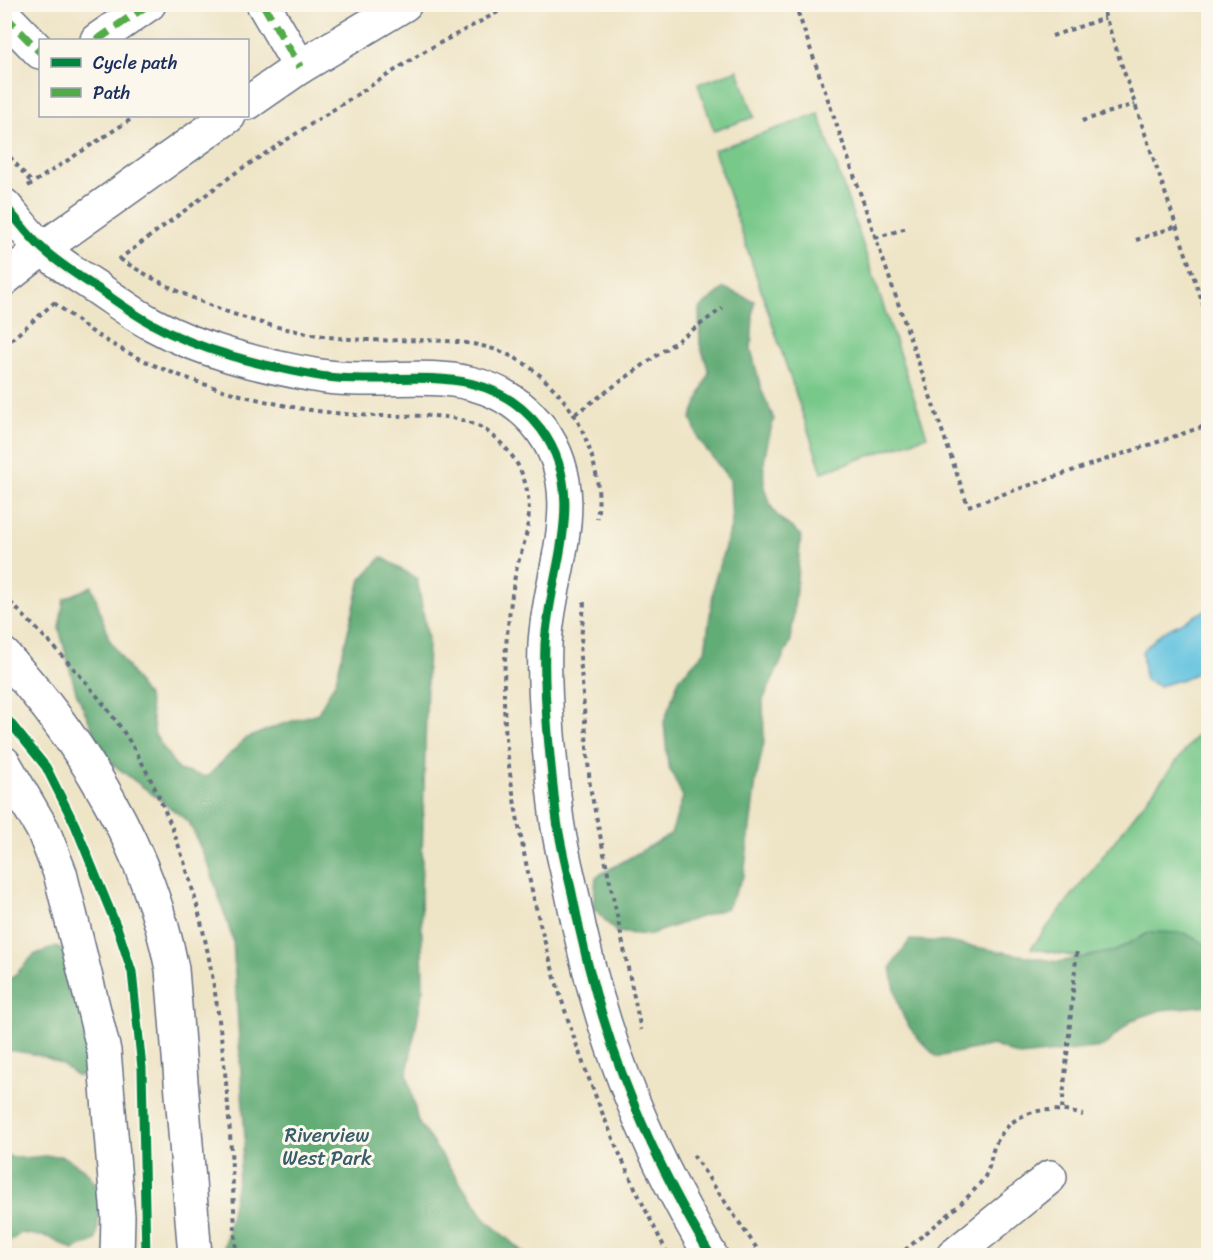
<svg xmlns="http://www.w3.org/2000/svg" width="1213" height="1260" font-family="Sriracha,sans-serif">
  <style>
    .green { fill: #78c88a; stroke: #4a7c74; stroke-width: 1.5 }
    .forest { fill: #62ac76; stroke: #3e6e6a; stroke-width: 1.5 }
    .water { fill: #61c2df; stroke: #3e789e; stroke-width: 1.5 }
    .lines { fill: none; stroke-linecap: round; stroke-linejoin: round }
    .minor-casing { stroke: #656e82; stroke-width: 36 }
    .major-casing { stroke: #656e82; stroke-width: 36 }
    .path { stroke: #656e82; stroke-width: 4; stroke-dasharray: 4.5 4.5; stroke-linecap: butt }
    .minor { stroke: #fff; stroke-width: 33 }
    .major { stroke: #fff; stroke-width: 33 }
    .quiet { stroke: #52ab49; stroke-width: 8; stroke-dasharray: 15 8; stroke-linecap: butt }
    .cycleway-casing { stroke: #fbf7ec; stroke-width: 13 }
    .cycleway { stroke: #00873e; stroke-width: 9 }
    .labels { text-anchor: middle; stroke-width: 6; stroke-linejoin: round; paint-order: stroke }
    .park-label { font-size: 20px; fill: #375d6b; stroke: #fbf7ec }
  </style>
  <rect width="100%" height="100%" fill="#fbf7ec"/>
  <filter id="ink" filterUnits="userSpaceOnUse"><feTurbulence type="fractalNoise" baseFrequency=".0167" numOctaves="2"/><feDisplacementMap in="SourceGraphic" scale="12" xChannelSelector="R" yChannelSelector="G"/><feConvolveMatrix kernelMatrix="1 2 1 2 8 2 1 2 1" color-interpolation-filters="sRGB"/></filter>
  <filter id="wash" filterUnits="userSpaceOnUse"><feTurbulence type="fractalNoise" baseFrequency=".008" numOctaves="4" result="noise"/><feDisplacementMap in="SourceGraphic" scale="24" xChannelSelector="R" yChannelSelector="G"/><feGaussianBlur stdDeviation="1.35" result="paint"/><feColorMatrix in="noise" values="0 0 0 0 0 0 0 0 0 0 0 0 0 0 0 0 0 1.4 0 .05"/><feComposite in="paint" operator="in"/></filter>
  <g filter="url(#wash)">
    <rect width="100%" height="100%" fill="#eee4c6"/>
    <!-- green -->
    <g class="green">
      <path d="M 738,70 L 754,117 L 714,131 L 698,84 Z"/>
      <path d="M 819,114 L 927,436 L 822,472 L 714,150 Z"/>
      <path d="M 1208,721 L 1208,983 L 1031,948 Z"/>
    </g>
    <!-- forest -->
    <g class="forest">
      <path d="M 724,288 L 754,301 L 751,349 L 761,389 L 774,419 C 765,449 755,486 776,514 C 782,522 793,528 801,535 L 791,640 L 763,700 L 764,742 L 756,780 L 744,875 L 727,908 L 648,935 L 616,932 L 593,907 L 596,877 L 671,834 L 683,797 L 668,765 L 664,722 L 679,679 L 705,651 L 715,579 L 732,524 L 730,480 L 699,440 L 691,418 L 709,372 L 700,344 L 699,309 Z"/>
      <path d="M 382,557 L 417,579 L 428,639 L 421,896 L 423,989 L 407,1073 L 418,1122 L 487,1221 L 526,1255 L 223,1255 L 245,1140 L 233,940 L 210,869 L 189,822 L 106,759 L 76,692 L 59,628 L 64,599 L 92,586 L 109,639 L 148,698 L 155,735 L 178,770 L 207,777 L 245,739 L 277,726 L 318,713 L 336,680 L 361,579 Z"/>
      <path d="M 1150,932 L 1184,933 L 1208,945 L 1208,1005 L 1161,1010 L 1132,1020 L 1103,1047 L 1019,1056 L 993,1045 L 937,1057 C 902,1025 899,1014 891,967 L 910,940 L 947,942 L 1058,962 L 1115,951 Z"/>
      <path d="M 56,946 L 70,957 L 94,1064 L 78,1077 C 56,1056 34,1053 5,1050 L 5,982 L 13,977 L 34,955 Z"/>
      <path d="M 4,1155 C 23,1162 41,1154 60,1156 C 66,1157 72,1162 77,1165 C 106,1182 100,1211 96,1240 L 73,1250 L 48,1237 L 21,1233 L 5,1245 Z"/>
    </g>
    <!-- water -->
    <path class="water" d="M 1208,609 L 1208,667 L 1186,678 L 1159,686 L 1145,680 L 1142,651 L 1161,633 Z"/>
  </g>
  <g filter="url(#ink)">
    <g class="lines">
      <!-- minor casing -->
      <g class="minor-casing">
        <g id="minor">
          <path d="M 263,4 L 300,67"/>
          <path d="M 4,15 L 40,52"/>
          <path d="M 97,40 L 149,4"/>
          <path d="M 4,205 C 17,219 29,237 43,249 C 59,264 79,276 97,288 C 115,300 133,314 152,324 C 201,351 260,365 314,375 C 394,390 482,352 541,429 C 590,495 549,570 545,644 C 543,696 550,760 556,813 C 559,840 566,866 572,893 C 598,1027 640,1138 711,1256"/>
          <path d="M 4,763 L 43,830 L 60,873 L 104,1051 L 118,1216 L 117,1256"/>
          <path d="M 953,1256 L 1050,1177"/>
        </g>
      </g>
      <!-- major casing -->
      <g class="major-casing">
        <g id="major">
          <path d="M 248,103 L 300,67 L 405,4"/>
          <path d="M 4,279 L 42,249 L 229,116"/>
          <path d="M 4,655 C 84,743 149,851 172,969 L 195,1256"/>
        </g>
      </g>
      <!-- path -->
      <g class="path">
        <path d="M 795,4 L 968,506 L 1208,425"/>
        <path d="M 1101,4 L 1208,319"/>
        <path d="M 1052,36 L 1105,18"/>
        <path d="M 1082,121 L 1135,104"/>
        <path d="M 4,150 L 32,183"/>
        <path d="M 28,186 L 136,116"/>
        <path d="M 875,238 L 907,228"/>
        <path d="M 1136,240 L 1177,226"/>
        <path d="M 120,259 C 169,290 229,317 287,329 C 307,333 329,338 350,339 C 419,345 488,326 544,379 C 560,394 573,410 582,430 C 594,458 602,487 597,518"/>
        <path d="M 118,260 L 238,171 L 425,51 L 513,4"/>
        <path d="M 54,303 C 68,313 82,325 97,335 C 157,373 235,397 304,409 C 328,413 353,415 377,416 C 415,417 462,409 493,436 C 521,459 532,488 528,524 C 526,542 518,559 515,576 C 509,611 505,647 504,682 C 503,741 512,791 523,848 C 551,991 601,1127 669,1256"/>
        <path d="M 4,346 L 55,302"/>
        <path d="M 575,414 L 723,308"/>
        <path d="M 4,596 C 50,642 104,696 136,752 C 222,903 229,1086 236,1256"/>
        <path d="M 584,602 L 580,656 L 590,787 L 641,1030"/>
        <path d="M 1062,1109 L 1077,948"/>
        <path d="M 693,1155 L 762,1256"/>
        <path d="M 898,1256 C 923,1234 966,1204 984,1178 C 991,1169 990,1154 996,1143 C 1014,1108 1048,1105 1083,1115"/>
      </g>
      <!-- minor -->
      <use href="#minor" class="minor"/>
      <!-- major -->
      <use href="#major" class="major"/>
      <!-- quiet -->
      <g class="quiet">
        <path d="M 263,4 L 300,67"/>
        <path d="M 4,15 L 40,52"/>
        <path d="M 97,40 L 149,4"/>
      </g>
      <!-- cycleway casing -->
      <g class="cycleway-casing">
        <g id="cycleway">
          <path d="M 4,205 C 17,219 29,237 43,249 C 59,264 79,276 97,288 C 115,300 133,314 152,324 C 201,351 260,365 314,375 C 394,390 482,352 541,429 C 590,495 549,570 545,644 C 543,696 550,760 556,813 C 559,840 566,866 572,893 C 598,1027 640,1138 711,1256"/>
          <path d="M 4,715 L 46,767 L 75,825 L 118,930 L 132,972 L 142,1068 L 146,1256"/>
        </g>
      </g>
      <!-- cycleway -->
      <use href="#cycleway" class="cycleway"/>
    </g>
  </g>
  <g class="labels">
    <!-- park labels -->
    <g class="park-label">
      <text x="327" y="1142">Riverview<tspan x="327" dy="23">West Park</tspan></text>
    </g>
  </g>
  <!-- margin -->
  <rect width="1213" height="1260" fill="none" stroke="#fbf7ec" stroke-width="24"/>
  <!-- legend -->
  <rect x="39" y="39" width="210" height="78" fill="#fbf7ec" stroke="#a1a7b3" stroke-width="1.5"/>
  <rect x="51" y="58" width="30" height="9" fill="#00873e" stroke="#a1a7b3" stroke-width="1.5"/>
  <text x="93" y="69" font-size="18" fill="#1b2f5e">Cycle path</text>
  <rect x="51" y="88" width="30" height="9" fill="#52ab49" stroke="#a1a7b3" stroke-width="1.5"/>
  <text x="93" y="99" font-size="18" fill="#1b2f5e">Path</text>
</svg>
